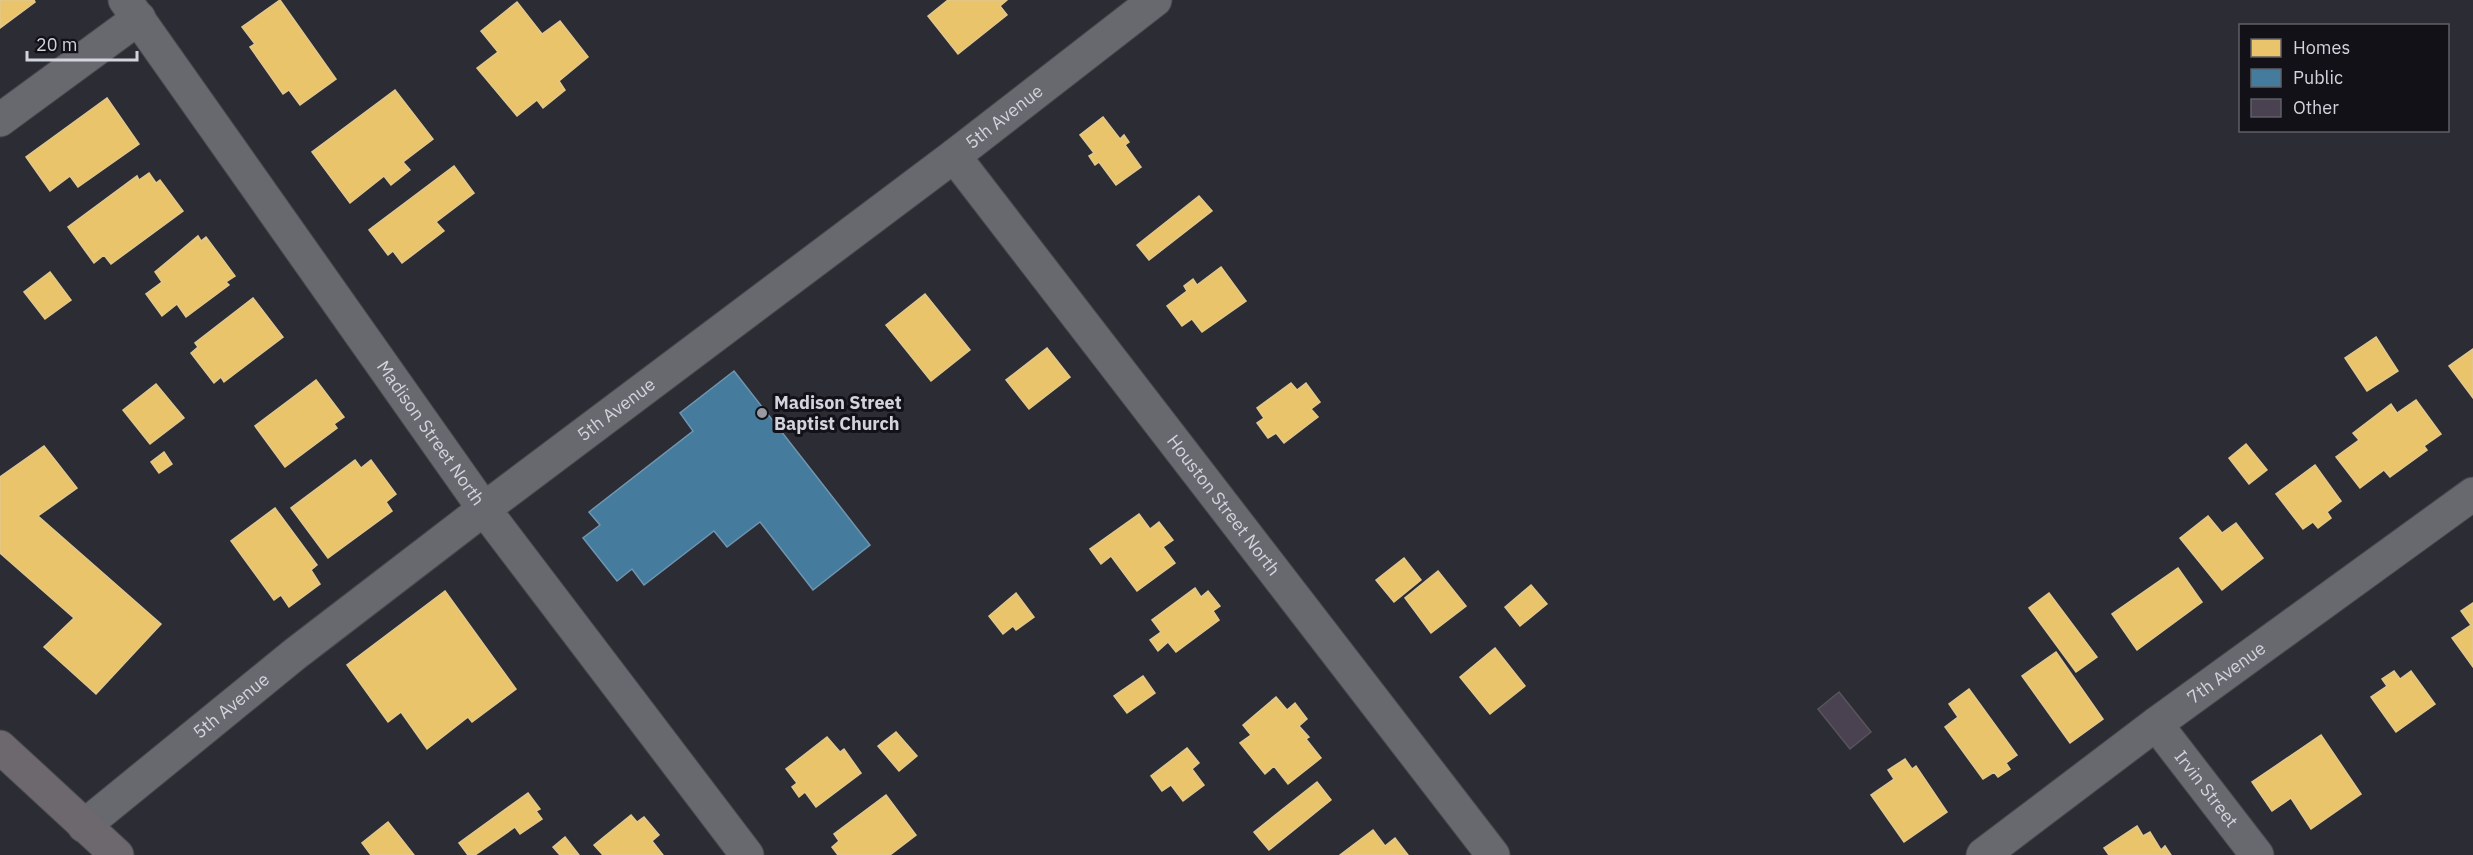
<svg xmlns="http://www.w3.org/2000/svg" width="2473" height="855" font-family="'IBM Plex Sans',sans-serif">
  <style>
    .homes { fill: #e9c46a; stroke: #e2c88c; stroke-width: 1.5 }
    .public { fill: #457b9d; stroke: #7095b0; stroke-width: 1.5 }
    .building { fill: #4a4151; stroke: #57555b; stroke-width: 1.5 }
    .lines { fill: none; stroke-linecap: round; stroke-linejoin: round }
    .minor-casing { stroke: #47474d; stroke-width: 35 }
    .tertiary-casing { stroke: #47474d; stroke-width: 35 }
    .secondary-casing { stroke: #47474d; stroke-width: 35 }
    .minor { stroke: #68686f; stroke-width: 33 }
    .tertiary { stroke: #68686f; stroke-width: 33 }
    .secondary { stroke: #6c686e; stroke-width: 33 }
    .poi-dot { fill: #9999a2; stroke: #121118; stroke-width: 2 }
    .labels { text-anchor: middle; stroke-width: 6; stroke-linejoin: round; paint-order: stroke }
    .street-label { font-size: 18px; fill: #d3d3dd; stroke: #121118 }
    .poi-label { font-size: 18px; font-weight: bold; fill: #d3d3dd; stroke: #121118; text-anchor: start }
  </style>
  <rect width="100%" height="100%" fill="#2c2c34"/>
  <!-- homes -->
  <g class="homes">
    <path d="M 0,0 L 34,0 L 35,2 L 0,28 Z"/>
    <path d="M 280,0 L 336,79 L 300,105 L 289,90 L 283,94 L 250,47 L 255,44 L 242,27 Z"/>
    <path d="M 948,0 L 1007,0 L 1000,6 L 1007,15 L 958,54 L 928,16 Z"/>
    <path d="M 517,2 L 542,34 L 560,21 L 588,57 L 559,81 L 565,90 L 543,108 L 537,100 L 517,116 L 477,68 L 498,52 L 481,31 Z"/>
    <path d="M 395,90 L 433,139 L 403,162 L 410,170 L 391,185 L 384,176 L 350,203 L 312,152 Z"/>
    <path d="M 107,98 L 139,144 L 78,187 L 70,176 L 50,191 L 26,157 Z"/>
    <path d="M 1103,117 L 1120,139 L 1124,135 L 1129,142 L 1125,145 L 1141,167 L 1116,185 L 1099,162 L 1095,165 L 1089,156 L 1094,153 L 1080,135 Z"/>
    <path d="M 454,166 L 474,193 L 436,222 L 444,231 L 402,263 L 393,251 L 388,255 L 369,230 Z"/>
    <path d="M 149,173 L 156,183 L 160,180 L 183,211 L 111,264 L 104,255 L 94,263 L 68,227 L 137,176 L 139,180 Z"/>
    <path d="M 1199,196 L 1212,211 L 1149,260 L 1137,245 Z"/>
    <path d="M 198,236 L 201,241 L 206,237 L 235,276 L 226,282 L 229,285 L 186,317 L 177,304 L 162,316 L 146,294 L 162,282 L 155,272 Z"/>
    <path d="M 1221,267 L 1246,301 L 1202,332 L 1192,319 L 1182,326 L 1167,306 L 1187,291 L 1184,286 L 1193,279 L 1197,285 Z"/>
    <path d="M 50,272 L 71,300 L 45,319 L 24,292 Z"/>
    <path d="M 925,294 L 970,350 L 931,381 L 886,325 Z"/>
    <path d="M 253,298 L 283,337 L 224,382 L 221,377 L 214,383 L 191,353 L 198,347 L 195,343 Z"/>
    <path d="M 2376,337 L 2398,371 L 2367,391 L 2345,358 Z"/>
    <path d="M 1047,348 L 1070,377 L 1029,409 L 1006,380 Z"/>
    <path d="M 2473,349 L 2473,398 L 2449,366 Z"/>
    <path d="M 316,380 L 344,417 L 334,424 L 337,428 L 285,467 L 255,426 Z"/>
    <path d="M 1291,383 L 1297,390 L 1306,383 L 1320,402 L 1311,409 L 1318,417 L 1284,443 L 1276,433 L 1268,438 L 1257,423 L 1264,418 L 1257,408 Z"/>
    <path d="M 156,384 L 184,418 L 150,444 L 123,410 Z"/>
    <path d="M 2416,400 L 2441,434 L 2424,446 L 2427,450 L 2390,477 L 2384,470 L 2360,488 L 2336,457 L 2359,440 L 2353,433 L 2391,404 L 2397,413 Z"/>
    <path d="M 2246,444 L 2267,470 L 2249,484 L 2229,458 Z"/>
    <path d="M 44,446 L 77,488 L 38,516 L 161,624 L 96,694 L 44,647 L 74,618 L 0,553 L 0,477 Z"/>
    <path d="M 164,452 L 172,464 L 159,473 L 151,462 Z"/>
    <path d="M 355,460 L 361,468 L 371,460 L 396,494 L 386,502 L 392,511 L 328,558 L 291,508 Z"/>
    <path d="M 2315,465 L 2341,501 L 2327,512 L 2331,518 L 2318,528 L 2313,522 L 2303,529 L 2276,494 Z"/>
    <path d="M 275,508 L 317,565 L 311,570 L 320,584 L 289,607 L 281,595 L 274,600 L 231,541 Z"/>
    <path d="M 1139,514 L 1150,529 L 1159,522 L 1173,540 L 1163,547 L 1175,563 L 1137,591 L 1111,556 L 1101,564 L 1090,549 Z"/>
    <path d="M 2208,516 L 2222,533 L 2236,523 L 2263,558 L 2222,590 L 2180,538 Z"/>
    <path d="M 1404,558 L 1421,580 L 1394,602 L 1376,580 Z"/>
    <path d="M 2178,568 L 2202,602 L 2137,650 L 2112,614 Z"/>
    <path d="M 1438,571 L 1466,606 L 1431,633 L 1405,598 Z"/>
    <path d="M 1531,585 L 1547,604 L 1520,626 L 1505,607 Z"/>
    <path d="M 1195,588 L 1201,597 L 1208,591 L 1220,606 L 1213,611 L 1219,620 L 1176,652 L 1168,642 L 1158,651 L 1150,640 L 1161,632 L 1152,620 Z"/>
    <path d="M 445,591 L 516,689 L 472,722 L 468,717 L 427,749 L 401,712 L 388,722 L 347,665 Z"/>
    <path d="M 1016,593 L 1034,617 L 1016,630 L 1013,626 L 1003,634 L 989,616 Z"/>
    <path d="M 2049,593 L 2097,657 L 2076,672 L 2029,608 Z"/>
    <path d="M 2473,603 L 2473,667 L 2452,638 L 2471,625 L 2461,611 Z"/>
    <path d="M 1495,648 L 1525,686 L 1490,714 L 1460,677 Z"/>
    <path d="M 2056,652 L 2103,719 L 2070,743 L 2022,676 Z"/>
    <path d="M 2394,671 L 2400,679 L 2411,671 L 2435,704 L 2396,732 L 2371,697 L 2387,686 L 2382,679 Z"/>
    <path d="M 1143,676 L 1155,693 L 1127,713 L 1114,696 Z"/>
    <path d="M 1969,689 L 2017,755 L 2006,763 L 2010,769 L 1998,777 L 1994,772 L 1983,779 L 1945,727 L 1958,717 L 1949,704 Z"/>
    <path d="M 1276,697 L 1287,710 L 1295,703 L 1307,719 L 1299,726 L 1309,737 L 1306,739 L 1321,758 L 1288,784 L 1274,766 L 1265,774 L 1240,743 L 1251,735 L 1243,725 Z"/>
    <path d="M 896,732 L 917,756 L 899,771 L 878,746 Z"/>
    <path d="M 2321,735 L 2361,794 L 2311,829 L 2291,798 L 2272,811 L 2252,782 Z"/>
    <path d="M 827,737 L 840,752 L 844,749 L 861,773 L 816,807 L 805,792 L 799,797 L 792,787 L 797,783 L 786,769 Z"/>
    <path d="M 1187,748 L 1199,763 L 1192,769 L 1204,785 L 1183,801 L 1171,785 L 1162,791 L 1151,776 Z"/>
    <path d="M 1905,759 L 1912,769 L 1916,766 L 1947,812 L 1904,842 L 1871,795 L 1894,779 L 1888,770 Z"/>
    <path d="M 1317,782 L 1331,800 L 1269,850 L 1254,832 Z"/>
    <path d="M 528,793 L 540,809 L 536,811 L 542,819 L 520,834 L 515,827 L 475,855 L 468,855 L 459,843 Z"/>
    <path d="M 886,795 L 916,835 L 890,855 L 838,855 L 832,847 L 839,841 L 834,834 Z"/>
    <path d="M 631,815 L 637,822 L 644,817 L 659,835 L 652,841 L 663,855 L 603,855 L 594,845 Z"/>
    <path d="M 388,822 L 414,855 L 371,855 L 362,843 Z"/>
    <path d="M 2137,826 L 2143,836 L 2150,832 L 2161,850 L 2165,846 L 2171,855 L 2109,855 L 2104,848 Z"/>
    <path d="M 1373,830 L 1385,846 L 1395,838 L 1408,855 L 1340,855 Z"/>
    <path d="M 565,837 L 579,855 L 560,855 L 553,847 Z"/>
  </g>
  <!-- public -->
  <path class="public" d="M 734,371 L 870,545 L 813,590 L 760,522 L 727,547 L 714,531 L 644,585 L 632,569 L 617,581 L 583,538 L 600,525 L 589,512 L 693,431 L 680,413 Z"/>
  <!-- building -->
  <path class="building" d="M 1839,692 L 1871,732 L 1850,749 L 1818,709 Z"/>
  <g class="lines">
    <!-- minor casing -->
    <g class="minor-casing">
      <g id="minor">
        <path id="s1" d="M 125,0 L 484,509 L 747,855"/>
        <path d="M 0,120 L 139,18"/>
        <path id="s2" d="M 954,156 L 1493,855"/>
        <path id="s3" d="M 2156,724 L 2257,855"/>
        <path id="s4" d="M 1983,855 L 2156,724 L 2473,494"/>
      </g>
    </g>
    <!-- tertiary casing -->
    <g class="tertiary-casing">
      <g id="tertiary">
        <path id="s5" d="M 84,826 L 295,654 L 484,509 L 954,156 L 1155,0"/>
      </g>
    </g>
    <!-- secondary casing -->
    <g class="secondary-casing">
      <path id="secondary" d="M 0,747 L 117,855"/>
    </g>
    <!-- minor -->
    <use href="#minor" class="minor"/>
    <!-- tertiary -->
    <use href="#tertiary" class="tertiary"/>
    <!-- secondary -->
    <use href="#secondary" class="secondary"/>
  </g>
  <!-- markers -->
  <circle class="poi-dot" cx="762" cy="413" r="6"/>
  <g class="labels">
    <!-- street labels -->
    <g class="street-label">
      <text dy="6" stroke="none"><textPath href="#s5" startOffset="1162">5th Avenue</textPath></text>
      <text dy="6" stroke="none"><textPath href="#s5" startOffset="676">5th Avenue</textPath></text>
      <text dy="6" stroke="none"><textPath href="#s1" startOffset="530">Madison Street North</textPath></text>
      <text dy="6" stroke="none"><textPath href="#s2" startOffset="441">Houston Street North</textPath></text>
      <text dy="6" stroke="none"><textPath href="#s4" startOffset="304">7th Avenue</textPath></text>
      <text dy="6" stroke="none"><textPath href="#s5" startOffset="190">5th Avenue</textPath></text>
      <text dy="6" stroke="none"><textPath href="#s3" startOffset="82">Irvin Street</textPath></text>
    </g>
    <!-- poi labels -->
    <g class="poi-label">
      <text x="774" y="409">Madison Street<tspan x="774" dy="21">Baptist Church</tspan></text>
    </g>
  </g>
  <!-- legend -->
  <rect x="2239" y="24" width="210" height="108" fill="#121118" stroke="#5f5f67" stroke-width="1.5"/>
  <rect x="2251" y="39" width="30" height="18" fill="#e9c46a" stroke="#5f5f67" stroke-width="1.5"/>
  <text x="2293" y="54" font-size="18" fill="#d3d3dd">Homes</text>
  <rect x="2251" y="69" width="30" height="18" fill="#457b9d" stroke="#5f5f67" stroke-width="1.5"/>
  <text x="2293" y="84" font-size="18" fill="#d3d3dd">Public</text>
  <rect x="2251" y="99" width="30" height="18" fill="#4a4151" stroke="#5f5f67" stroke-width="1.5"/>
  <text x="2293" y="114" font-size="18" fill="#d3d3dd">Other</text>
  <!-- scale -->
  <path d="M27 51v9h110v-9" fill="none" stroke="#d3d3dd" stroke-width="3"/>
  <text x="36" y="51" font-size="18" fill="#d3d3dd" stroke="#121118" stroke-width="4.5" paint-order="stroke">20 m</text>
</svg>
